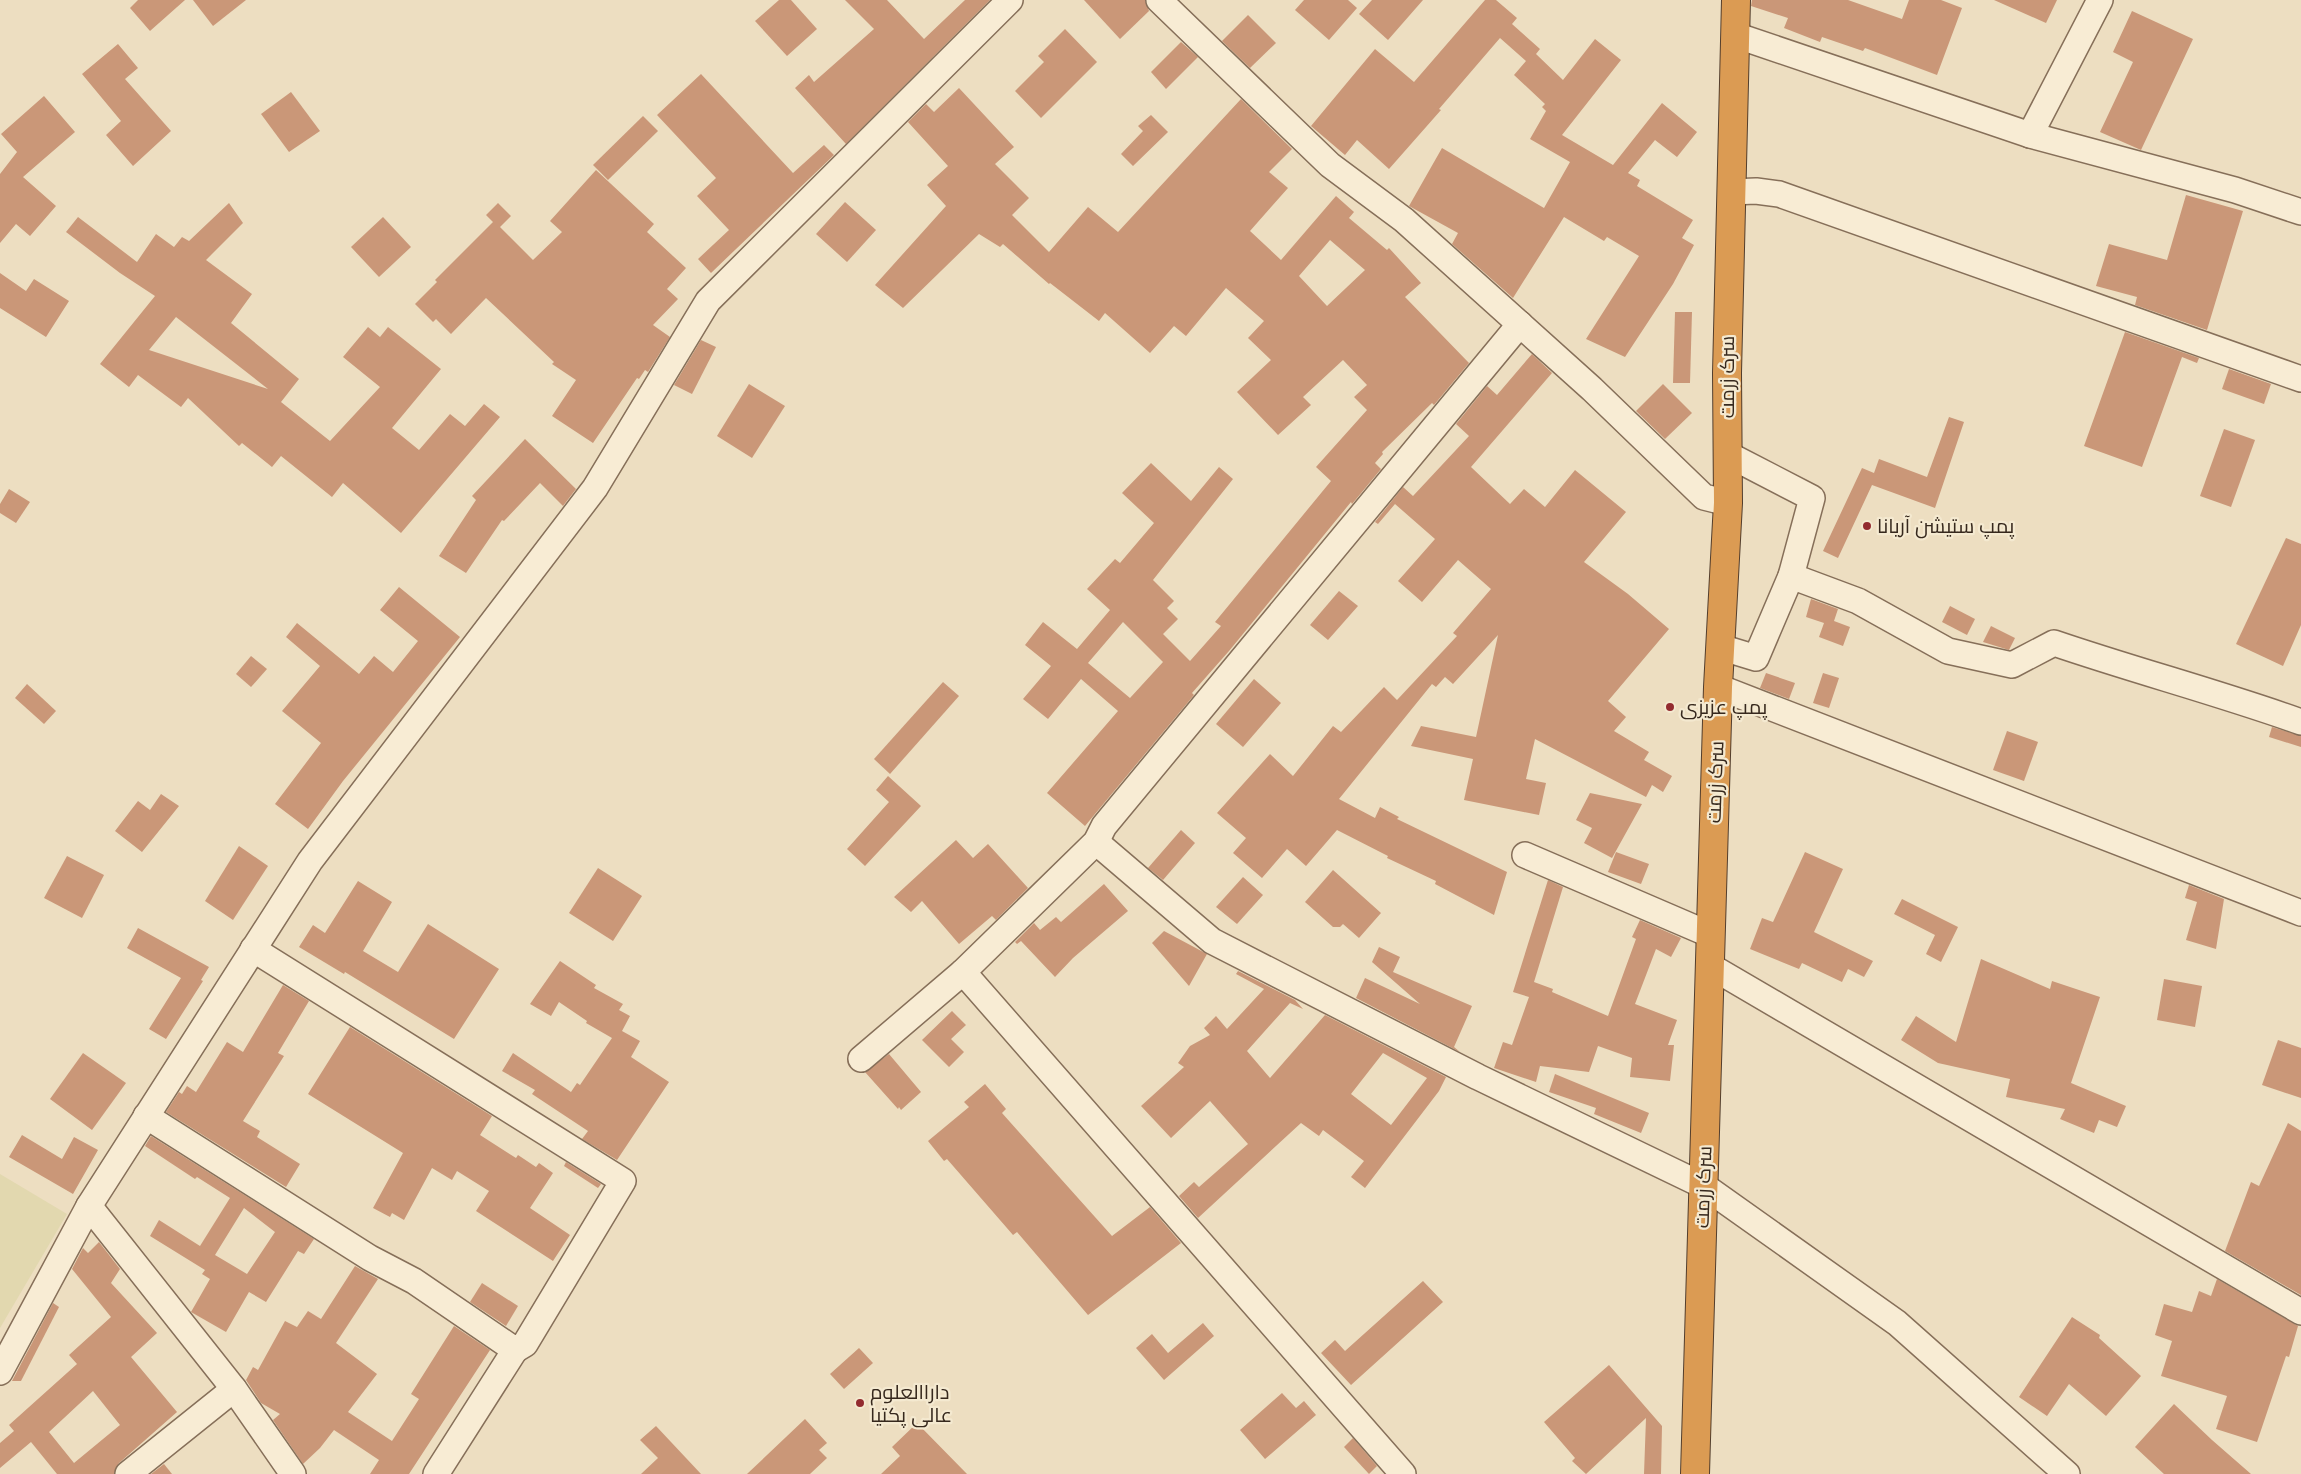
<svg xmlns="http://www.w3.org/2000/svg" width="2301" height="1474" font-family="Spectral,Cairo,serif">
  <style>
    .farmland { fill: #e2d8af }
    .building { fill: #ca9778; fill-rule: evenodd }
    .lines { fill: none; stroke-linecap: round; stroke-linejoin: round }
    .minor-casing { stroke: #866f59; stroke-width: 28 }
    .highway-casing { stroke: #533e2d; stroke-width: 30 }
    .minor { stroke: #f8ecd4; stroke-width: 25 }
    .highway { stroke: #db9b53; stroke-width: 28 }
    .poi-dot { fill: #932b2f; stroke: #f4e9d0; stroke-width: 2 }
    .labels { text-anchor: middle; stroke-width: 4.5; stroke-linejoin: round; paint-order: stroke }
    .street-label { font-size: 20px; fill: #36281d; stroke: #f4e9d0 }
    .poi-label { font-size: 20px; fill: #36281d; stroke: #f4e9d0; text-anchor: start }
  </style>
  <rect width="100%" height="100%" fill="#eddec1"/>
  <!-- farmland -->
  <path class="farmland" d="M 0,1174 L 67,1214 L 0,1328 Z"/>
  <!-- building -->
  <g class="building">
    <path d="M 138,0 L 185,0 L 150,31 L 130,8 Z"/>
    <path d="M 193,0 L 246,0 L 213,26 Z"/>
    <path d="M 779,0 L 791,0 L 817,29 L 787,56 L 755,21 Z"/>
    <path d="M 845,0 L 887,0 L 924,39 L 965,0 L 990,0 L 846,144 L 795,88 L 809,75 L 814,82 L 874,29 Z"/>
    <path d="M 1084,0 L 1145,0 L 1149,11 L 1120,39 Z"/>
    <path d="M 1304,0 L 1348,0 L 1357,8 L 1329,40 L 1295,10 Z"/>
    <path d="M 1372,0 L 1423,0 L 1388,40 L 1359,14 Z"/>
    <path d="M 1485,0 L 1496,0 L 1517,18 L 1512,24 L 1540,49 L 1536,54 L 1563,80 L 1595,39 L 1621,60 L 1562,135 L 1613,165 L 1662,103 L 1697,132 L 1677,157 L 1655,140 L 1628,173 L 1640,180 L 1637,186 L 1693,220 L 1682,238 L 1694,245 L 1673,284 L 1625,357 L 1586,339 L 1639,256 L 1607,237 L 1604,241 L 1564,217 L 1513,298 L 1452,244 L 1458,233 L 1409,206 L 1442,148 L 1544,208 L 1570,162 L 1530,139 L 1546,111 L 1542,107 L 1545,104 L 1514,75 L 1526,61 L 1500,38 L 1439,109 L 1441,110 L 1389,169 L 1357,140 L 1345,155 L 1311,126 L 1375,49 L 1414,82 Z"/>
    <path d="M 1752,0 L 1848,0 L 1902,19 L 1909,0 L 1941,0 L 1962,8 L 1937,75 L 1865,48 L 1863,51 L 1822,37 L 1820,42 L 1784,28 L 1788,18 L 1751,6 Z"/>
    <path d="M 1994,0 L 2057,0 L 2046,23 Z"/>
    <path d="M 2132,11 L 2193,39 L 2141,150 L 2100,132 L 2133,62 L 2113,52 Z"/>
    <path d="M 1248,15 L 1276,43 L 1250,68 L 1222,41 Z"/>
    <path d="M 1065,29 L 1097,62 L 1041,118 L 1015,91 L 1044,62 L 1038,56 Z"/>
    <path d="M 1181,42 L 1198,57 L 1166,89 L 1151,72 Z"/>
    <path d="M 118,44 L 138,68 L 125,79 L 171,131 L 133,166 L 106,135 L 121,121 L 82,74 Z"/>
    <path d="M 701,74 L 793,173 L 824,145 L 834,155 L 711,273 L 698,259 L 729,230 L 697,196 L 716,178 L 657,115 Z"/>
    <path d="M 959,88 L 1014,147 L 995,164 L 1029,198 L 1012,215 L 1049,252 L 1088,207 L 1118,232 L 1241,99 L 1292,149 L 1269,172 L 1288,188 L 1250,231 L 1281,260 L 1336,196 L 1354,212 L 1349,218 L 1387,250 L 1389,248 L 1421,283 L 1405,297 L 1469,363 L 1434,405 L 1432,403 L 1382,452 L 1383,454 L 1375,463 L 1381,469 L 1352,504 L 1351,502 L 1229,651 L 1192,693 L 1194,695 L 1085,826 L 1047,793 L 1118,711 L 1081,679 L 1048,719 L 1023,699 L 1051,666 L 1025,645 L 1043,622 L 1077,649 L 1110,610 L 1087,589 L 1115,559 L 1120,563 L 1154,523 L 1122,493 L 1151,463 L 1191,501 L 1219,467 L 1233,479 L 1153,580 L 1174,601 L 1167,608 L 1178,619 L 1163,634 L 1190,661 L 1221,626 L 1215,622 L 1331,481 L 1316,467 L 1367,410 L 1354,397 L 1367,385 L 1343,360 L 1303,397 L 1311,405 L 1278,435 L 1237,392 L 1271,360 L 1248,338 L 1264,321 L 1226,288 L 1186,336 L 1174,326 L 1150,353 L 1105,313 L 1099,321 L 1050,283 L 1049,284 L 1003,244 L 1000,247 L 979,234 L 903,308 L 875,285 L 946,206 L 927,185 L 948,166 L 908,122 L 926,104 L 934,112 ZM 1330,240 L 1365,270 L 1327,306 L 1299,276 ZM 1123,622 L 1163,662 L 1130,698 L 1088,663 Z"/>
    <path d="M 291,92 L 320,131 L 289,152 L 261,114 Z"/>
    <path d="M 44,96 L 75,132 L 23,177 L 56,206 L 30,236 L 16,224 L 0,243 L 0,174 L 17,152 L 1,134 Z"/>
    <path d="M 1151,115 L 1168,132 L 1133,166 L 1121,154 L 1143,131 L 1138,126 Z"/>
    <path d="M 643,116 L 658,131 L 608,180 L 593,165 Z"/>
    <path d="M 596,170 L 654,224 L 647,232 L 686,268 L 667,289 L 678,299 L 653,325 L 670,337 L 648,372 L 645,370 L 639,379 L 637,378 L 593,443 L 552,416 L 576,380 L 552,364 L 554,362 L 486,298 L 451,334 L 436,319 L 433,322 L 415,304 L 437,282 L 435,280 L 493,222 L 486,215 L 498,203 L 511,216 L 500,227 L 533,260 L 562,232 L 550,221 Z"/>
    <path d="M 2186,195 L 2243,211 L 2207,330 L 2135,305 L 2137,297 L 2096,286 L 2109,244 L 2167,260 Z"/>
    <path d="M 845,202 L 876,230 L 847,262 L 816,234 Z"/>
    <path d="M 229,203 L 243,223 L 206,260 L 252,294 L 231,323 L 299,379 L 281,402 L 330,441 L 380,387 L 343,357 L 368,327 L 380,337 L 388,327 L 441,369 L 392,428 L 419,450 L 450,414 L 465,426 L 484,404 L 500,417 L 401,533 L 343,483 L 332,497 L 281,456 L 272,467 L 242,443 L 239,446 L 188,398 L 181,407 L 138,375 L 129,387 L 100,364 L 155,296 L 120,273 L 66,232 L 78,217 L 137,262 L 156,234 L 174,247 L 182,237 L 189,241 ZM 176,317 L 268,389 L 149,350 Z"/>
    <path d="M 383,217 L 411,247 L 379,277 L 351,247 Z"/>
    <path d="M 0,273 L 26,291 L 34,279 L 69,301 L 46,337 L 0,308 Z"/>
    <path d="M 1675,312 L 1692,312 L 1690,383 L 1673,383 Z"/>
    <path d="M 2125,332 L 2199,358 L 2197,363 L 2182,357 L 2142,467 L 2084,446 Z"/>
    <path d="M 701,340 L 716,347 L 692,394 L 674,385 Z"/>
    <path d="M 1532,354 L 1552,373 L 1471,467 L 1510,504 L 1524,489 L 1545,507 L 1575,470 L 1626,512 L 1584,562 L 1628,594 L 1669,629 L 1608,701 L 1626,717 L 1614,731 L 1649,752 L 1644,760 L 1672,776 L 1663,792 L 1652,785 L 1646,797 L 1535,739 L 1526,779 L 1546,783 L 1539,815 L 1464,800 L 1473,759 L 1411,746 L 1421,726 L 1476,737 L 1498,635 L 1453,684 L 1445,677 L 1436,687 L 1432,684 L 1339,799 L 1375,818 L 1380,807 L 1399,817 L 1397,819 L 1507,872 L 1494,915 L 1435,884 L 1436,881 L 1387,858 L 1388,856 L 1337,830 L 1306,866 L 1287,849 L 1262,878 L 1233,853 L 1246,838 L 1217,813 L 1270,754 L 1293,776 L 1333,726 L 1341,732 L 1384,687 L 1397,700 L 1457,636 L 1453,633 L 1491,589 L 1458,560 L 1422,602 L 1398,581 L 1435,539 L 1395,504 L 1378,524 L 1375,522 L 1403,487 L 1413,496 L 1469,436 L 1456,424 L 1487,386 L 1497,395 Z"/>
    <path d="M 2229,369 L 2271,384 L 2264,404 L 2222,389 Z"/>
    <path d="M 749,384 L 785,406 L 752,458 L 717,436 Z"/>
    <path d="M 1663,384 L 1692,413 L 1665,439 L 1636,411 Z"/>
    <path d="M 1949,417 L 1964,422 L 1935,508 L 1872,485 L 1838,558 L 1823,551 L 1862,468 L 1874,473 L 1879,459 L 1927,477 Z"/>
    <path d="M 2224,429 L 2255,440 L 2231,507 L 2200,496 Z"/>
    <path d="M 525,439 L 576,489 L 563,506 L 540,483 L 504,521 L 502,520 L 466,573 L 439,556 L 476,500 L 472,496 Z"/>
    <path d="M 9,489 L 30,502 L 16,523 L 0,513 L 0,504 Z"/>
    <path d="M 2286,538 L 2301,544 L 2301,625 L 2283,666 L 2236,644 Z"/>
    <path d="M 399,587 L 460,637 L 343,781 L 308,829 L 275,804 L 321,743 L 282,711 L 320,666 L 286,637 L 297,623 L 359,674 L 374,656 L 393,672 L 418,641 L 380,610 Z"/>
    <path d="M 1339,591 L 1358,606 L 1328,640 L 1310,625 Z"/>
    <path d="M 1811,599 L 1838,609 L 1834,621 L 1850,627 L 1843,646 L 1819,637 L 1824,623 L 1806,617 Z"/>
    <path d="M 1950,606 L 1975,619 L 1967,635 L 1942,622 Z"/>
    <path d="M 1991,626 L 2015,638 L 2009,650 L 1983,642 Z"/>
    <path d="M 251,656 L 267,669 L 251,687 L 236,674 Z"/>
    <path d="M 1766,673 L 1795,683 L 1789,699 L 1760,688 Z"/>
    <path d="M 1823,673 L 1839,678 L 1829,708 L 1813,703 Z"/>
    <path d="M 1254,679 L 1281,703 L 1243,747 L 1216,724 Z"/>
    <path d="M 943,682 L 959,696 L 890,774 L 874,759 Z"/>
    <path d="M 27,684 L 56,711 L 44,724 L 15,698 Z"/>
    <path d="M 2272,727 L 2301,736 L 2301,747 L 2269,737 Z"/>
    <path d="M 2007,731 L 2038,742 L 2024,781 L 1993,770 Z"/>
    <path d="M 888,776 L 921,806 L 865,866 L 847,849 L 889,802 L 876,790 Z"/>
    <path d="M 1590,793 L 1642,804 L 1612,858 L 1584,843 L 1592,828 L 1576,820 Z"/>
    <path d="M 161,794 L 179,806 L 142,852 L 115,831 L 138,801 L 150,810 Z"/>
    <path d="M 1181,830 L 1195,843 L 1163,880 L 1148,868 Z"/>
    <path d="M 956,840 L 973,858 L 988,844 L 1028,888 L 996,920 L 992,916 L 959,944 L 922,901 L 911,912 L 894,897 Z"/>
    <path d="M 239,846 L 268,866 L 233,920 L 205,901 Z"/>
    <path d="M 1616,852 L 1649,864 L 1641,884 L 1608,872 Z"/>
    <path d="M 1805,852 L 1843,869 L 1814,932 L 1873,961 L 1864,977 L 1848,969 L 1842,982 L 1802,963 L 1799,969 L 1750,949 L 1762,918 L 1773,922 Z"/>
    <path d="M 67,856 L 104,875 L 82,918 L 44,898 Z"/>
    <path d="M 598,868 L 642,896 L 613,941 L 569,913 Z"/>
    <path d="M 1333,870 L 1381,913 L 1359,938 L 1343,924 L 1340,927 L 1333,927 L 1305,902 Z"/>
    <path d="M 1243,877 L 1263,895 L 1237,924 L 1216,907 Z"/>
    <path d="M 1548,880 L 1563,887 L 1534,982 L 1553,989 L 1552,992 L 1608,1016 L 1636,939 L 1632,937 L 1640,920 L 1681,938 L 1671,957 L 1656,949 L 1635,1004 L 1677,1020 L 1668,1045 L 1674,1045 L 1670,1081 L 1630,1077 L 1632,1058 L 1598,1046 L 1589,1072 L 1540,1066 L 1536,1082 L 1494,1068 L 1503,1042 L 1512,1045 L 1529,997 L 1513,992 Z"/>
    <path d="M 358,881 L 392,902 L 363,951 L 398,972 L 428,924 L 499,969 L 454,1039 L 345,972 L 344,974 L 299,947 L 313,925 L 325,933 Z"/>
    <path d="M 1104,884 L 1128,911 L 1073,958 L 1055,977 L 1021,941 L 1017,944 L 1015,942 L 1034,923 L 1040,930 L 1056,917 L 1061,922 Z"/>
    <path d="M 2189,885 L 2224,899 L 2216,949 L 2186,940 L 2197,902 L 2185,898 Z"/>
    <path d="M 1902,899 L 1958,927 L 1941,962 L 1926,954 L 1935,935 L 1894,914 Z"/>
    <path d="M 138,928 L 209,967 L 201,980 L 203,981 L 166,1039 L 149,1029 L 181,978 L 127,948 Z"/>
    <path d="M 1164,931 L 1207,954 L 1189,986 L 1152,943 Z"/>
    <path d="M 1379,947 L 1400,957 L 1393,972 L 1472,1006 L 1454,1047 L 1460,1052 L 1356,998 L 1365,978 L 1420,1004 L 1372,962 Z"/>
    <path d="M 1981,959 L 2050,989 L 2052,981 L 2100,997 L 2071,1083 L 2126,1106 L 2117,1127 L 2099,1120 L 2094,1133 L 2060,1119 L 2065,1109 L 2006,1097 L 2010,1079 L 1938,1063 L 1901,1040 L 1916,1016 L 1956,1042 Z"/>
    <path d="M 560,961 L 596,985 L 594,988 L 623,1004 L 619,1010 L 630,1016 L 622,1031 L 640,1041 L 631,1057 L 669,1082 L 617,1160 L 582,1139 L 588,1131 L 532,1094 L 535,1090 L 502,1071 L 513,1053 L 571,1092 L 577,1083 L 580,1085 L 612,1038 L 586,1023 L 587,1021 L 559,1002 L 551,1016 L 530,1004 Z"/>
    <path d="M 1238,971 L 1295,1000 L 1303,1009 L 1290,1003 L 1247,1051 L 1270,1078 L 1325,1015 L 1446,1077 L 1439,1091 L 1365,1188 L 1351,1177 L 1364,1161 L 1323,1130 L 1319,1136 L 1301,1123 L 1198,1218 L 1179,1196 L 1194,1182 L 1199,1187 L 1248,1144 L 1210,1101 L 1171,1138 L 1141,1106 L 1184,1067 L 1178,1063 L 1190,1046 L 1210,1035 L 1204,1028 L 1216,1016 L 1227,1029 L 1264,989 L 1236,974 ZM 1383,1053 L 1427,1078 L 1391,1125 L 1351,1094 Z"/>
    <path d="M 2164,979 L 2202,986 L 2195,1027 L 2157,1020 Z"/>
    <path d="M 283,985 L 309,1001 L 278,1053 L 284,1056 L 243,1121 L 260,1131 L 257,1137 L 300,1164 L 286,1187 L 166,1112 L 179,1092 L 182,1094 L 187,1086 L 196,1092 L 227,1042 L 243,1052 Z"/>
    <path d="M 952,1011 L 966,1025 L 951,1039 L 964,1052 L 949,1067 L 922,1040 Z"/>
    <path d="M 350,1027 L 492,1116 L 480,1135 L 516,1158 L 518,1155 L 536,1167 L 539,1163 L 553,1173 L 530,1208 L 570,1235 L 553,1261 L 476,1211 L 489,1191 L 457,1171 L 452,1180 L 432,1168 L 404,1220 L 392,1213 L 390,1217 L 373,1208 L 403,1153 L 308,1094 Z"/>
    <path d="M 2278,1040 L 2301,1048 L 2301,1098 L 2262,1085 Z"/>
    <path d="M 83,1053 L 126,1083 L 92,1130 L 50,1099 Z"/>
    <path d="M 889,1054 L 921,1092 L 901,1110 L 899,1107 L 898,1109 L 865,1072 Z"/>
    <path d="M 1555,1074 L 1649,1113 L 1641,1133 L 1594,1114 L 1596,1108 L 1549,1092 Z"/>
    <path d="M 985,1084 L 1006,1109 L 1002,1113 L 1112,1236 L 1150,1207 L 1181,1243 L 1088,1315 L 1017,1232 L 1013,1235 L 947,1159 L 944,1161 L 928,1141 L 969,1107 L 964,1102 Z"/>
    <path d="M 2288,1123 L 2301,1131 L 2301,1295 L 2225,1251 L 2251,1182 L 2259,1186 Z"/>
    <path d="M 22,1135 L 62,1159 L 74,1137 L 98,1150 L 73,1194 L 9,1157 Z"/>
    <path d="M 151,1136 L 314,1239 L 304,1254 L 298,1251 L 266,1302 L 249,1292 L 226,1332 L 191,1312 L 210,1279 L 202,1274 L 205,1270 L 150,1236 L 159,1220 L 200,1246 L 230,1198 L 197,1177 L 195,1179 L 145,1146 ZM 244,1208 L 275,1232 L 247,1274 L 215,1255 Z"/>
    <path d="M 566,1162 L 601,1184 L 598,1188 L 564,1166 Z"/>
    <path d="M 99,1242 L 120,1269 L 111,1283 L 157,1333 L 131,1357 L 177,1412 L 119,1463 L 114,1474 L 57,1474 L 31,1442 L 0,1468 L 0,1443 L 14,1431 L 9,1425 L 77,1364 L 69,1355 L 111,1317 L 72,1269 L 83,1248 L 88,1253 ZM 93,1391 L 120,1425 L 74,1463 L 49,1432 Z"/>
    <path d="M 355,1266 L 378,1279 L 336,1343 L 377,1374 L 348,1412 L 392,1441 L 419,1399 L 411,1394 L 454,1326 L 490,1350 L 409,1474 L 370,1474 L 379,1460 L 334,1430 L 320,1448 L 303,1464 L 273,1420 L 280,1414 L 261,1403 L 246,1380 L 253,1367 L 258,1370 L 285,1321 L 297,1327 L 308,1311 L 321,1319 Z"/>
    <path d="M 2217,1279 L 2298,1326 L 2289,1357 L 2286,1356 L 2257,1442 L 2216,1429 L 2227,1396 L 2161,1376 L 2172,1341 L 2155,1335 L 2164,1304 L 2192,1312 L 2199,1291 L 2211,1296 Z"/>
    <path d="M 1423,1281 L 1443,1302 L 1351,1385 L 1321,1353 L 1335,1340 L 1345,1351 Z"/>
    <path d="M 482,1283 L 518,1306 L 506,1326 L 470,1302 Z"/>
    <path d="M 53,1303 L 59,1307 L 21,1381 L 12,1381 Z"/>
    <path d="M 2072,1317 L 2100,1335 L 2099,1338 L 2141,1376 L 2106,1416 L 2069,1384 L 2047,1416 L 2019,1397 Z"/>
    <path d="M 1203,1323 L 1214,1336 L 1164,1380 L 1136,1348 L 1152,1334 L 1168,1353 Z"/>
    <path d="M 859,1348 L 873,1363 L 844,1389 L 830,1374 Z"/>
    <path d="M 1609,1365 L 1662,1426 L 1661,1474 L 1644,1474 L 1646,1418 L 1586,1474 L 1572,1461 L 1575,1458 L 1544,1422 Z"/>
    <path d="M 1282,1393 L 1296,1408 L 1304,1401 L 1316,1415 L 1265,1459 L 1240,1430 Z"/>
    <path d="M 2174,1404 L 2212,1440 L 2251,1474 L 2164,1474 L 2135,1447 Z"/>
    <path d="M 805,1419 L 827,1443 L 819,1450 L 827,1458 L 810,1474 L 747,1474 Z"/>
    <path d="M 917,1423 L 967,1474 L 881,1474 L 900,1456 L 892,1447 Z"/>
    <path d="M 656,1426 L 701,1474 L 641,1474 L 658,1458 L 640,1440 Z"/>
    <path d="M 1353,1438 L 1377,1466 L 1369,1474 L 1344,1447 Z"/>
    <path d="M 164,1464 L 172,1474 L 151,1474 Z"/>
  </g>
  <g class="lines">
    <!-- minor casing -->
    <g class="minor-casing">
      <g id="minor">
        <path d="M 1159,0 L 1330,165 L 1404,220 L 1592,389 L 1704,497 L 1728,503"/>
        <path d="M 1735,35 L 2030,135 L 2235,190 L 2301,212"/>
        <path d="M 2030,135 L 2100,0"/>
        <path d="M 1731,192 L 1756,191 L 1779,194 L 2301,379"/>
        <path d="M 1791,576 L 1858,601 L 1948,651 L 2012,665 L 2054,643 C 2136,671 2220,693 2301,722"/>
        <path d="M 1720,647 L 1756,658 L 1791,576 L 1812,498 L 1727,454"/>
        <path d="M 1718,687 L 2301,913"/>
        <path d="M 1096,842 L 1212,941 L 1478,1077 L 1704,1186 L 1897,1323 L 2067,1474"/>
        <path d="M 1525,855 L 1711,935"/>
        <path d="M 1710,966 L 2301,1312"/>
        <path d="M 963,972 L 1403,1474"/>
        <path d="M 861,1059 L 963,972 L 1096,842 L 1104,826 L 1520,324"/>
        <path d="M 146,1116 L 370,1258 L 414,1281 L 515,1350 L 525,1344 L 623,1181 L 253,949"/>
        <path d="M 89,1206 L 234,1389 L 293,1474"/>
        <path d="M 0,1372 L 89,1206 L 310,861 L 595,488 L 708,301 L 1010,0"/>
        <path d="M 128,1474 L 234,1389"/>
        <path d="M 436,1474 L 515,1350"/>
      </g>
    </g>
    <!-- highway casing -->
    <g class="highway-casing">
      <path id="highway" d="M 1695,1474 L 1718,687 L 1728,503 L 1727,373 L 1736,0"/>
    </g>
    <!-- minor -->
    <use href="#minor" class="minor"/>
    <!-- highway -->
    <use href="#highway" class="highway"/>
  </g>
  <!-- markers -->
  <g class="poi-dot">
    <circle cx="1867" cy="526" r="5"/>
    <circle cx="1670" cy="707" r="5"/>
    <circle cx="860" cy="1403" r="5"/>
  </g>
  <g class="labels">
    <!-- street labels -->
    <g class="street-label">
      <text transform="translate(1727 377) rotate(-90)" y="7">سرک زرمت</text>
      <text transform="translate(1715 782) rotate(-88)" y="7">سرک زرمت</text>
      <text transform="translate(1703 1187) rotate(-88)" y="7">سرک زرمت</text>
    </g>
    <!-- poi labels -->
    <g class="poi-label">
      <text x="1877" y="533">پمپ ستیشن آریانا</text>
      <text x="1680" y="714">پمپ عزیزی</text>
      <text x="870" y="1399">داراالعلوم<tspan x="870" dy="23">عالی پکتیا</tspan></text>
    </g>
  </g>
</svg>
